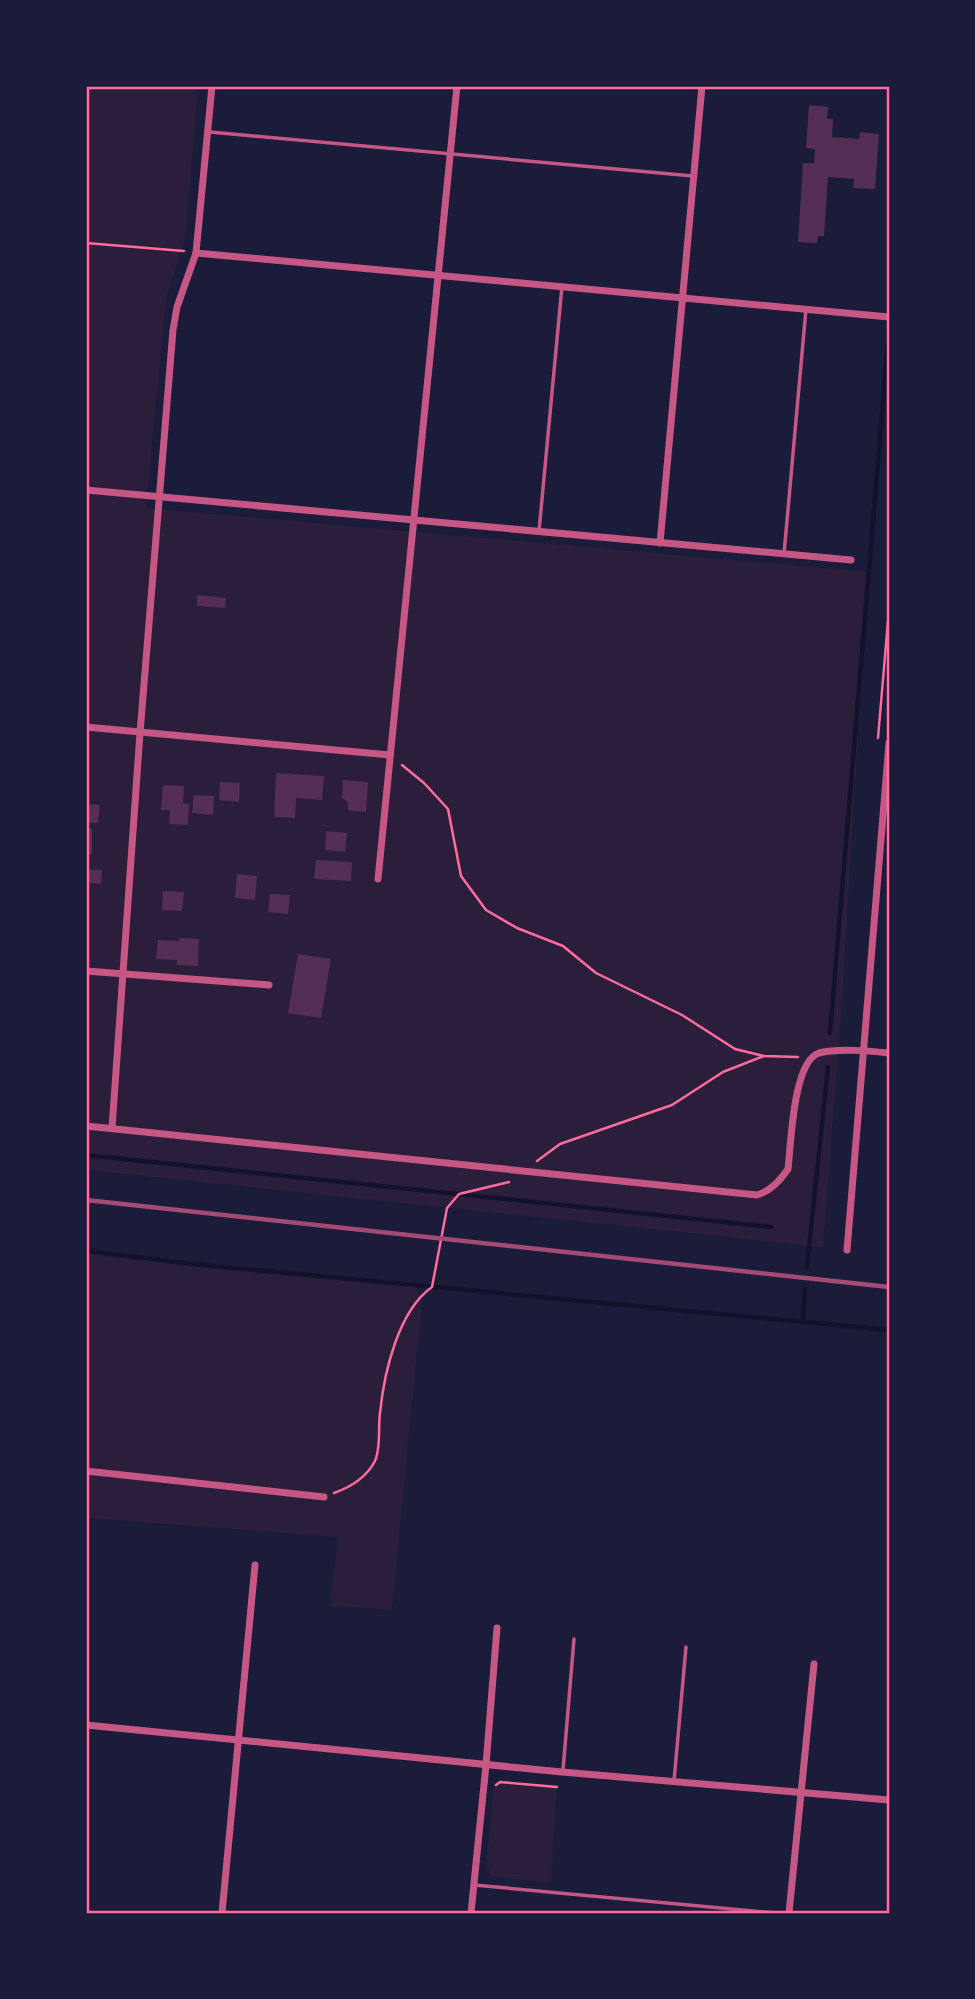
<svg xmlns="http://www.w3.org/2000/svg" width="975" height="1999" font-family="'Nunito Sans',sans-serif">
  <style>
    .green { fill: #2a1e3b }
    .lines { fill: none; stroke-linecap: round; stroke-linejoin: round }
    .stream { stroke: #12122b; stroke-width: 4.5 }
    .building { fill: #542f53 }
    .path { stroke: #ff6b9d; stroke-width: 2.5 }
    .service { stroke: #c65784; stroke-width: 3.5 }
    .minor { stroke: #c65784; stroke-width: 7 }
    .rail { stroke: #a44b75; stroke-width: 4.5 }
    .neatline { fill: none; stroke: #ff6b9d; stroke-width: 2.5 }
  </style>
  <rect width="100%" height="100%" fill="#1b1b3a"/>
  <!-- green -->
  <g class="green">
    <path d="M 86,86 L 198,86 L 185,240 L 166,298 L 146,508 L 868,572 L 842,1001 L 823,1247 L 86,1170 Z"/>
    <path d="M 86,1251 L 192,1264 L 416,1285 L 422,1300 L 392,1610 L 330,1606 L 338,1537 L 86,1518 Z"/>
    <path d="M 500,1782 L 557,1787 L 551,1883 L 493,1877 L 486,1867 L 494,1786 Z"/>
  </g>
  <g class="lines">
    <!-- stream -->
    <g class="stream">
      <path d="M 830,1033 L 889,330"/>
      <path d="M 86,1155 L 771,1227"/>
      <path d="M 86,1251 L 192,1264 L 889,1330"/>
      <path d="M 807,1267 L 828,1067"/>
      <path d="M 803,1322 L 805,1289"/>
    </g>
  </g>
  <!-- building -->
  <g class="building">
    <path d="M 809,105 L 828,107 L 827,119 L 833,119 L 832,137 L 859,139 L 860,132 L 879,134 L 875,189 L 853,188 L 854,179 L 828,177 L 824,236 L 818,236 L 817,243 L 798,242 L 803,163 L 814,163 L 815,149 L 806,148 Z"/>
    <path d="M 197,595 L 226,598 L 225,608 L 197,606 Z"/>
    <path d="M 276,773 L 324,776 L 322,800 L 296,798 L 295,818 L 274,817 Z"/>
    <path d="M 343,780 L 368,782 L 366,812 L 348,810 L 348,802 L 342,798 Z"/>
    <path d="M 220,782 L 240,783 L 239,802 L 219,800 Z"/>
    <path d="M 163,785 L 184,786 L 183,803 L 189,804 L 188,825 L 169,824 L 170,810 L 161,810 Z"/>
    <path d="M 194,795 L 214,796 L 213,815 L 192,813 Z"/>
    <path d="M 86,804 L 100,805 L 98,823 L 86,823 Z"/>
    <rect x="86" y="829" width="6" height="25"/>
    <path d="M 326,831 L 347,833 L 345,852 L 325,850 Z"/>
    <path d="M 316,860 L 352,862 L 351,881 L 314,879 Z"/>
    <path d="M 86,869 L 102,870 L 101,884 L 86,882 Z"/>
    <path d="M 237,874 L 257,876 L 255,900 L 235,898 Z"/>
    <path d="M 163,891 L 184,892 L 182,911 L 162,910 Z"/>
    <path d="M 270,894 L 290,895 L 288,914 L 268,912 Z"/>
    <path d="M 179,938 L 199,939 L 198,966 L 177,965 L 177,960 L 156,959 L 158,940 L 179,941 Z"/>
    <path d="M 298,954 L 331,959 L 321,1018 L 288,1013 Z"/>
  </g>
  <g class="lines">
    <!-- path -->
    <g class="path">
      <path d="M 86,243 L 184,251"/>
      <path d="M 878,738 L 889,609"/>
      <path d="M 402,765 L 424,783 L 448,809 L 461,876 L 486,910 L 517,928 L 563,946 L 596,973 L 682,1015 L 735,1049 L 764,1056 L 798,1057"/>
      <path d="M 537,1161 L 560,1144 L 672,1105 L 723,1072 L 764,1056"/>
      <path d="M 334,1493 C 351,1487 366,1478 375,1461 C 381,1448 378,1427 380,1413 C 384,1373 398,1311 432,1287 L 447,1208 L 459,1194 L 509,1182"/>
      <path d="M 496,1785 L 500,1782 L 557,1787"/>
    </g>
    <!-- service -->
    <g class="service">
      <path d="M 210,132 L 693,176"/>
      <path d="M 539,531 L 562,286"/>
      <path d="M 784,554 L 806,309"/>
      <path d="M 563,1770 L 574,1639"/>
      <path d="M 674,1781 L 686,1647"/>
      <path d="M 474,1885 L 776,1913"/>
    </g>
    <!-- minor -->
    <g class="minor">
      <path d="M 196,253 L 889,317"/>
      <path d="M 86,490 L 851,560"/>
      <path d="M 660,543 L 702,86"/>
      <path d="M 86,727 L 390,755"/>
      <path d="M 378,879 L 457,86"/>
      <path d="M 86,971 L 269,985"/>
      <path d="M 86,1126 L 757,1195 C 771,1191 780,1181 788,1169 C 791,1145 793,1061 819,1053 C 839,1048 869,1051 889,1053"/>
      <path d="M 112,1128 L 140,733 L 173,330 L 177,307 L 196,253 L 212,86"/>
      <path d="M 847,1250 L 889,743"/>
      <path d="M 86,1471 L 324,1497"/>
      <path d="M 86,1725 L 562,1772 L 889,1800"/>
      <path d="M 222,1913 L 255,1565"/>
      <path d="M 471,1913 L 486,1765 L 497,1628"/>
      <path d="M 789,1913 L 814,1664"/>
    </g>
    <!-- rail -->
    <path class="rail" d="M 86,1200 L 889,1287"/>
  </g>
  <!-- border -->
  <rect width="975" height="1999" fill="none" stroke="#1b1b3a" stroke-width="175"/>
  <rect x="88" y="88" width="800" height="1824" class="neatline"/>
</svg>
